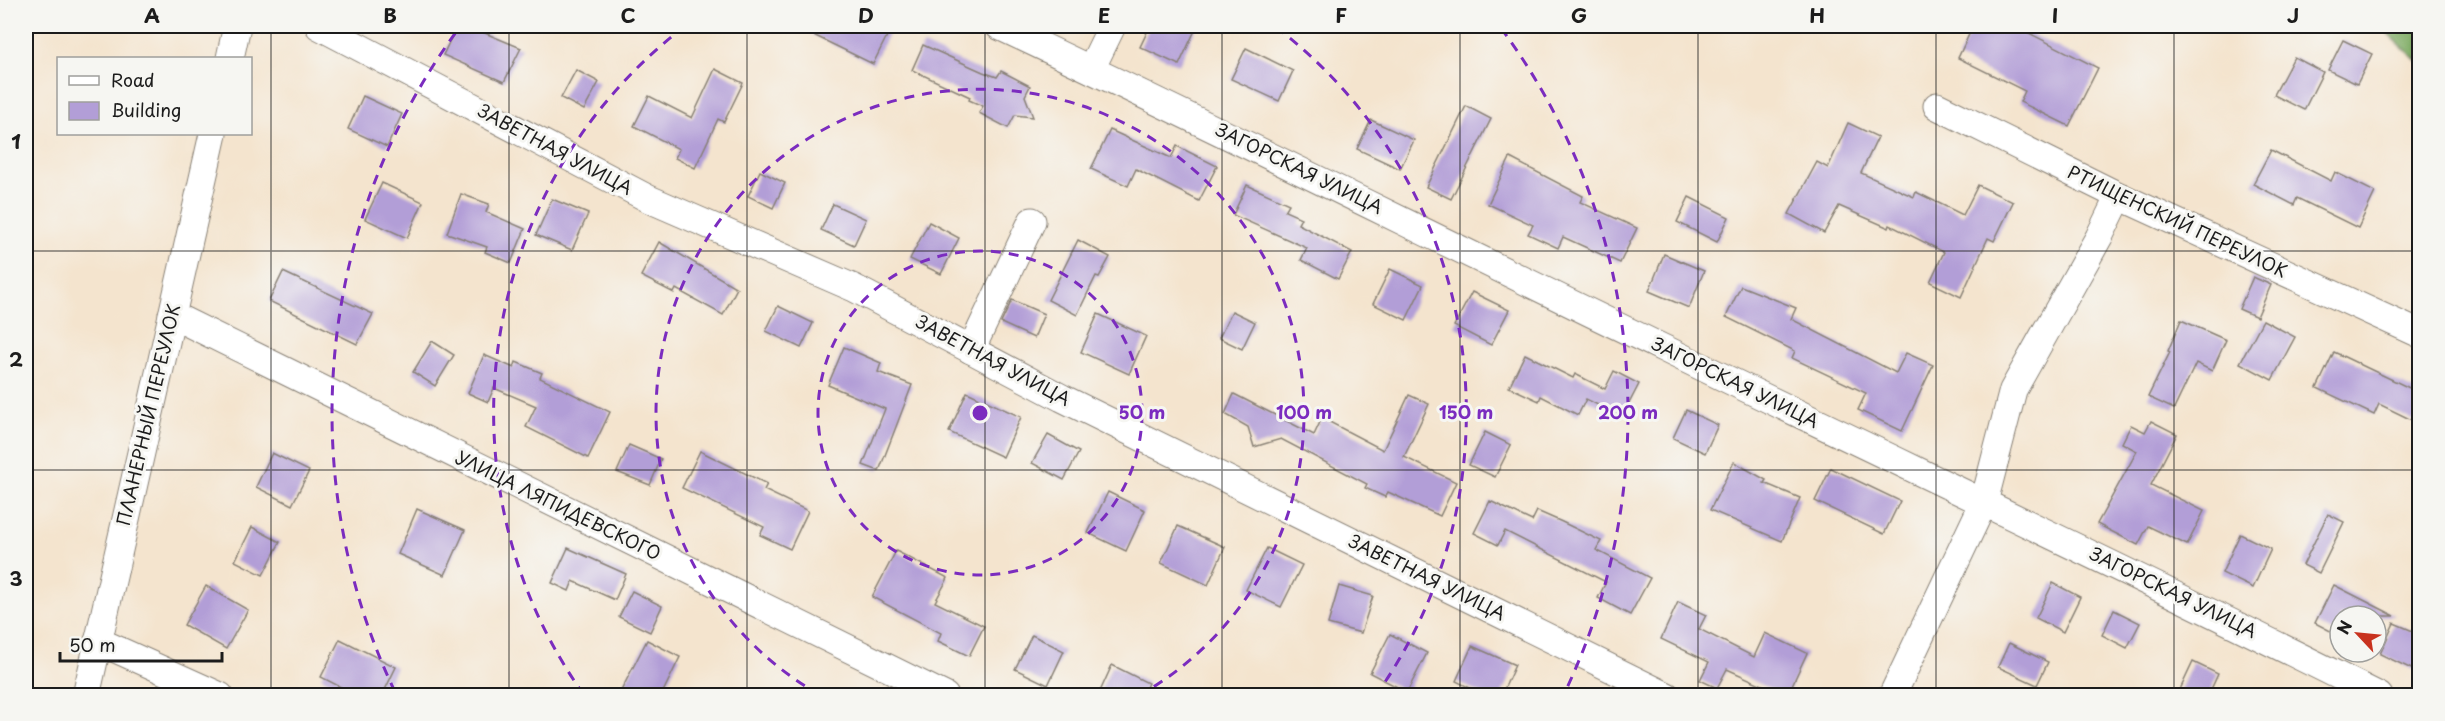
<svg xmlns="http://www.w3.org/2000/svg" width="2445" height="721" font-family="'Playpen Sans',sans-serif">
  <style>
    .forest { fill: #7eab63; stroke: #4d6440; stroke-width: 1.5 }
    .building { fill: #b29ed7 }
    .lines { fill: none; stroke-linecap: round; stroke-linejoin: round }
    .minor-casing { stroke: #888075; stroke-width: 29 }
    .minor { stroke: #fff; stroke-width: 27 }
    .grid { fill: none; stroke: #1c1c1c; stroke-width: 1.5; stroke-opacity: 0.55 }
    .ring { fill: none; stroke: #7b2cbf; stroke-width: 3; stroke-dasharray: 10 8 }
    .labels { text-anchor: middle; stroke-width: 6; stroke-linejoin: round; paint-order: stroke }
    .street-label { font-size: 18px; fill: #1c1c1c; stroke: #f6f6f2 }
    .centre { fill: #7b2cbf; stroke: #f6f6f2; stroke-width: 3 }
    .ring-label { font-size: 18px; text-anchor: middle; font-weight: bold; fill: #7b2cbf; stroke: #f6f6f2; stroke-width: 6; stroke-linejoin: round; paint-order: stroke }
    .neatline { fill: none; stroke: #1c1c1c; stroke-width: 2 }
    .grid-label { font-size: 20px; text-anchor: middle; font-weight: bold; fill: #1c1c1c }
  </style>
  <rect width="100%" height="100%" fill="#f6f6f2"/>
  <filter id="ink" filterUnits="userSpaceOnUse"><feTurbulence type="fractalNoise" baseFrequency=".0167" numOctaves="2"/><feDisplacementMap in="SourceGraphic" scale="12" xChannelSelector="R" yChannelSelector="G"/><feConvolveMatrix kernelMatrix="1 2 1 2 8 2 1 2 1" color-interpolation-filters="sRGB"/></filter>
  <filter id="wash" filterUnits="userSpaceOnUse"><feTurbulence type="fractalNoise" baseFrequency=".008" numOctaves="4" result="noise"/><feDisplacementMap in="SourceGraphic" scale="24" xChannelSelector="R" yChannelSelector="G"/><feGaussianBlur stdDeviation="1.35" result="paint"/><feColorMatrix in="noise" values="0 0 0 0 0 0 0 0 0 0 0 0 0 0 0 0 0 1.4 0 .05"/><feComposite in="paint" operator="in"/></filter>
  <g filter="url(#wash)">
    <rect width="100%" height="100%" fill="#f4e4ce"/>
    <!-- forest -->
    <path class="forest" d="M 2380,26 L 2419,26 L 2419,62 Z"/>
    <g id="blocks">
      <!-- building -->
      <g class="building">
        <path d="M 457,26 L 468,26 L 521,48 L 504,82 L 443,55 Z"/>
        <path d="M 795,26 L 880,26 L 890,30 L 873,64 Z"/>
        <path d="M 1150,26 L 1197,26 L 1179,65 L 1140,47 Z"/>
        <path d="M 1973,26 L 2025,26 L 2023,30 L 2098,68 L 2069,126 L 2020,102 L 2025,91 L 1958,58 Z"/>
        <path d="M 2343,40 L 2372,54 L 2357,84 L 2328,70 Z"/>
        <path d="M 923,45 L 983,72 L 997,77 L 1001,71 L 1030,86 L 1025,96 L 1033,117 L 1015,115 L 1008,128 L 979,113 L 983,106 L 969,100 L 970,97 L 912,70 Z"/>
        <path d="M 1246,48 L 1293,71 L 1279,101 L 1231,79 Z"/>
        <path d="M 2294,57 L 2323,72 L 2304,110 L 2274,95 Z"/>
        <path d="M 715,69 L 743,83 L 724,122 L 718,119 L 695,168 L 675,158 L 679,149 L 634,126 L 649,96 L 692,118 Z"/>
        <path d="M 576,70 L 599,82 L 584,110 L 561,98 Z"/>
        <path d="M 363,96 L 402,114 L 387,147 L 348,129 Z"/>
        <path d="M 1466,106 L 1491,119 L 1451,199 L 1426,187 Z"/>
        <path d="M 1371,120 L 1414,140 L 1400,169 L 1357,149 Z"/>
        <path d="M 1848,123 L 1878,137 L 1861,173 L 1914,197 L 1916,192 L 1963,215 L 1978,185 L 2013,202 L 1994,241 L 1988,238 L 1961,297 L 1930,282 L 1944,252 L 1890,225 L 1889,228 L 1839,206 L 1824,233 L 1789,214 L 1817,162 L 1828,168 Z"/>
        <path d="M 1110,130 L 1171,158 L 1177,146 L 1217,166 L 1199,201 L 1136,169 L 1128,186 L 1091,169 Z"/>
        <path d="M 2271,150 L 2331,181 L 2335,172 L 2375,192 L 2358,228 L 2297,198 L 2294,205 L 2253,184 Z"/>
        <path d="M 1510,158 L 1583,196 L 1580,202 L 1637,228 L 1620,263 L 1563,237 L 1558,248 L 1528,234 L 1533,225 L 1488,204 Z"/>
        <path d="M 760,171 L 785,183 L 773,208 L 748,196 Z"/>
        <path d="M 382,183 L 423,202 L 407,238 L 365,219 Z"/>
        <path d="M 1247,185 L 1289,204 L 1285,211 L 1301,218 L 1298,224 L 1352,252 L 1338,279 L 1301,260 L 1307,248 L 1233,215 Z"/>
        <path d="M 461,194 L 489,204 L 486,212 L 525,229 L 511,263 L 485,252 L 487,247 L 447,233 Z"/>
        <path d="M 1689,197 L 1729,217 L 1717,242 L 1677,222 Z"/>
        <path d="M 552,199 L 588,214 L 572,250 L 536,235 Z"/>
        <path d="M 833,204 L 866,219 L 854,245 L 821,230 Z"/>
        <path d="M 929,222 L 959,238 L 941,274 L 910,259 Z"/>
        <path d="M 1078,240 L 1110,257 L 1099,277 L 1096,276 L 1077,315 L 1048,300 Z"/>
        <path d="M 659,242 L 737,288 L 723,315 L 676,289 L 674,293 L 641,276 Z"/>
        <path d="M 1664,254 L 1704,271 L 1689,308 L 1649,291 Z"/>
        <path d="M 1390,269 L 1423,285 L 1406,320 L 1373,304 Z"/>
        <path d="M 283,272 L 373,314 L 357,344 L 269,301 Z"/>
        <path d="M 2253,277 L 2271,285 L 2257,317 L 2239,309 Z"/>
        <path d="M 1741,286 L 1796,308 L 1791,319 L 1896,373 L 1906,353 L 1933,365 L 1902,431 L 1858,410 L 1866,393 L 1792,358 L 1795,351 L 1726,317 Z"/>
        <path d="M 1472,292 L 1509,310 L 1491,345 L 1454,326 Z"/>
        <path d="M 1012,300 L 1044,314 L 1034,338 L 1001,323 Z"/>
        <path d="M 778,306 L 813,323 L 801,348 L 766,331 Z"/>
        <path d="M 1232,311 L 1255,322 L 1242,349 L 1219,338 Z"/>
        <path d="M 1098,314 L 1146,336 L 1129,374 L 1081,352 Z"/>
        <path d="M 2181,320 L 2226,340 L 2212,371 L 2196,363 L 2174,409 L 2148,397 L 2170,352 L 2168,351 Z"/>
        <path d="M 2263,320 L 2295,337 L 2272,380 L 2240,363 Z"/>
        <path d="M 432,341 L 454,355 L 435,386 L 413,372 Z"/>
        <path d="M 844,347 L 881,363 L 878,372 L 912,385 L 879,471 L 863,465 L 885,409 L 828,385 Z"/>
        <path d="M 2334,352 L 2420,393 L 2420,424 L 2379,404 L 2374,415 L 2317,388 Z"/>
        <path d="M 1525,354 L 1573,378 L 1575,374 L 1605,389 L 1614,371 L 1639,384 L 1622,417 L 1586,399 L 1578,415 L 1541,396 L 1539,401 L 1509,387 Z"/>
        <path d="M 484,355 L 514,368 L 516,362 L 542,373 L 540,378 L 610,412 L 588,458 L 526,427 L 536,406 L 494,388 L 488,402 L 468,393 Z"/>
        <path d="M 967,392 L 1021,417 L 1003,457 L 949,432 Z"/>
        <path d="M 1234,394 L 1314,435 L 1322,418 L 1383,450 L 1409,395 L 1429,404 L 1404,457 L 1456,482 L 1440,516 L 1388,492 L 1385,497 L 1365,488 L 1367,484 L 1281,439 L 1254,447 L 1248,427 L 1225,414 Z"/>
        <path d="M 1686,410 L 1718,425 L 1705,453 L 1673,438 Z"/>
        <path d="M 2151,421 L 2177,434 L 2151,485 L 2204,511 L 2187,545 L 2148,526 L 2138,545 L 2097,524 L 2137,451 L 2122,443 L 2131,425 L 2145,432 Z"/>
        <path d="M 1485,432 L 1511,445 L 1495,477 L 1469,465 Z"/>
        <path d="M 1048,435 L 1079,452 L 1064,480 L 1032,463 Z"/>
        <path d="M 629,445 L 661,459 L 650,485 L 617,472 Z"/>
        <path d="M 700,451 L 767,484 L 764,490 L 808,511 L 790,549 L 760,535 L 764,527 L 682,488 Z"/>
        <path d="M 272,453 L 309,471 L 292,505 L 256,487 Z"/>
        <path d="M 1734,462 L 1766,480 L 1764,483 L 1800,498 L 1782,541 L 1710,510 Z"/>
        <path d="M 1831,468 L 1900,501 L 1884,534 L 1815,501 Z"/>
        <path d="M 1108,492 L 1145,510 L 1126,551 L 1088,533 Z"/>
        <path d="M 1490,501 L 1532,521 L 1537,511 L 1562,522 L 1601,541 L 1596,550 L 1650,578 L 1630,615 L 1598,598 L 1606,582 L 1505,531 L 1498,545 L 1474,533 Z"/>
        <path d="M 417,509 L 465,530 L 445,575 L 398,554 Z"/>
        <path d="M 2328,514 L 2344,522 L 2319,573 L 2303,565 Z"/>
        <path d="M 1178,526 L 1225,547 L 1208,585 L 1161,563 Z"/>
        <path d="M 252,527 L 280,542 L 263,575 L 235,561 Z"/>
        <path d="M 2240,534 L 2271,549 L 2253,588 L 2222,573 Z"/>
        <path d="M 568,548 L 626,574 L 615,600 L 573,581 L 569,591 L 552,583 Z"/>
        <path d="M 1267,548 L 1302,565 L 1281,607 L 1246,590 Z"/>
        <path d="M 896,551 L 948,578 L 935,602 L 984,626 L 969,656 L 938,641 L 941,633 L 872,597 Z"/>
        <path d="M 2053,583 L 2080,597 L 2063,632 L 2036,618 Z"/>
        <path d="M 2334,585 L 2395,616 L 2340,616 L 2340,636 L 2315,623 Z"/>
        <path d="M 206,586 L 248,610 L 226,649 L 184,625 Z"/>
        <path d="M 1339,586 L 1373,596 L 1361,633 L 1328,624 Z"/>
        <path d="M 632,591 L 662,606 L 650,632 L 619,617 Z"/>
        <path d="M 1678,602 L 1706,615 L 1699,629 L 1754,657 L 1765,633 L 1807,653 L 1787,696 L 1727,669 L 1717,688 L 1700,680 L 1709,662 L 1661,639 Z"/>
        <path d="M 2114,610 L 2140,623 L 2127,648 L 2102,635 Z"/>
        <path d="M 2394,623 L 2420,634 L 2420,673 L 2380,654 Z"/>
        <path d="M 1390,634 L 1427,653 L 1407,692 L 1370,673 Z"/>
        <path d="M 1032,635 L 1064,651 L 1048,685 L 1015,669 Z"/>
        <path d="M 340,639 L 396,667 L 382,696 L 358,696 L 321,677 Z"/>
        <path d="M 647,640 L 680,657 L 661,696 L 630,696 L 621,691 Z"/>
        <path d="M 2009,643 L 2048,662 L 2037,685 L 1998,667 Z"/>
        <path d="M 1472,646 L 1515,665 L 1501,696 L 1486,696 L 1456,681 Z"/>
        <path d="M 2193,662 L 2218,674 L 2208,696 L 2177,696 Z"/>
        <path d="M 1112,665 L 1148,683 L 1142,696 L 1098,696 Z"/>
      </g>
    </g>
  </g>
  <g filter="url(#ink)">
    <use href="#blocks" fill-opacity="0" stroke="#888075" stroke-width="1.5"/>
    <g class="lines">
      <!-- minor casing -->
      <g class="minor-casing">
        <g id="minor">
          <path d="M 319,26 L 649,199 L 854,288 L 1062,398 L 1667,696"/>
          <path d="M 999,26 C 1223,131 1443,242 1665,349 C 1903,465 2143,577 2379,696"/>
          <path d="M 230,58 L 237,26"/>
          <path d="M 1091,69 L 1112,26"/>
          <path d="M 1937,106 L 2119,196 L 2420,334"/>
          <path d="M 172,315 L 945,696"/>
          <path d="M 971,350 L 1032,221"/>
          <path d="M 98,641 L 220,696"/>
          <path d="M 86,696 L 213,134"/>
          <path d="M 1892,696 L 1984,502 L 2013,390 L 2099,237 L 2119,196"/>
        </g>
      </g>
      <!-- minor -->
      <use href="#minor" class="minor"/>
    </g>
  </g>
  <!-- grid -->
  <path class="grid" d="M 271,26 L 271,696M 509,26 L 509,696M 747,26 L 747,696M 985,26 L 985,696M 1222,26 L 1222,696M 1460,26 L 1460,696M 1698,26 L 1698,696M 1936,26 L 1936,696M 2174,26 L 2174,696M 26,251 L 2420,251M 26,470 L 2420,470"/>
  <!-- distance rings -->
  <g class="ring">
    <circle cx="980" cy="413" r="162"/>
    <path d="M820 695A324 324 0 1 1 1140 695"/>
    <path d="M584 695A486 486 0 0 1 684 27M1276 27A486 486 0 0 1 1376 695"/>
    <path d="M395 692A648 648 0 0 1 459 28M1501 28A648 648 0 0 1 1565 692"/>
  </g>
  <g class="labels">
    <!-- street labels -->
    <g class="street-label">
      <text transform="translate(555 150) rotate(28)" y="6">ЗАВЕТНАЯ УЛИЦА</text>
      <text transform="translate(1299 169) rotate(26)" y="6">ЗАГОРСКАЯ УЛИЦА</text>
      <text transform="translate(2177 222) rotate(25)" y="6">РТИЩЕНСКИЙ ПЕРЕУЛОК</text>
      <text transform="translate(993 361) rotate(28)" y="6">ЗАВЕТНАЯ УЛИЦА</text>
      <text transform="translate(1735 383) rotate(26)" y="6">ЗАГОРСКАЯ УЛИЦА</text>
      <text transform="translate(149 415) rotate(-77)" y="6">ПЛАНЕРНЫЙ ПЕРЕУЛОК</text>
      <text transform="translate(558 506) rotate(26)" y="6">УЛИЦА ЛЯПИДЕВСКОГО</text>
      <text transform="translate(1427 578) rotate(26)" y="6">ЗАВЕТНАЯ УЛИЦА</text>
      <text transform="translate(2173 593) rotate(26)" y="6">ЗАГОРСКАЯ УЛИЦА</text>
    </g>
  </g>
  <circle cx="980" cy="413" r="9" class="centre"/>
  <g class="ring-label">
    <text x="1142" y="419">50 m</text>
    <text x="1304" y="419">100 m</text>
    <text x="1466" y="419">150 m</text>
    <text x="1628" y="419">200 m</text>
  </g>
  <!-- margin -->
  <rect width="2445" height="721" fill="none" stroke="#f6f6f2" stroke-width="66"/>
  <!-- legend -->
  <rect x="57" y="57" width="195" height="78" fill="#f6f6f2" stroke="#9f9f9c" stroke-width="1.5"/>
  <rect x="69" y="76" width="30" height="9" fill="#ffffff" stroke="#9f9f9c" stroke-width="1.5"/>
  <text x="111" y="87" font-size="18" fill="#1c1c1c">Road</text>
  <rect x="69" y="102" width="30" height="18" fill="#b29ed7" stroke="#9f9f9c" stroke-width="1.5"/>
  <text x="111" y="117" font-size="18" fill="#1c1c1c">Building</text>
  <!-- north arrow -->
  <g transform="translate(2358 634) rotate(296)"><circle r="28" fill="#f6f6f2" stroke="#9f9f9c" stroke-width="1.5"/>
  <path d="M0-4.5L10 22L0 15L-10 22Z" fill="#c8321e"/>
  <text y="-9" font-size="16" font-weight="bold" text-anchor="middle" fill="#1c1c1c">N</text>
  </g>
  <!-- scale -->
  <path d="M60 652v9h162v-9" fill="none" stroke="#1c1c1c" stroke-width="3"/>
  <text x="69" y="652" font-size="18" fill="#1c1c1c" stroke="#f6f6f2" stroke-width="4.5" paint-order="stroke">50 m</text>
  <rect x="33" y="33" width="2379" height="655" class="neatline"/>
  <g class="grid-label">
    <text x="152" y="23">A</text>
    <text x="390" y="23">B</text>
    <text x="628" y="23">C</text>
    <text x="866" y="23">D</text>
    <text x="1104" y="23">E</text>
    <text x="1341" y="23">F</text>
    <text x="1579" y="23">G</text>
    <text x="1817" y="23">H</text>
    <text x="2055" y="23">I</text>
    <text x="2293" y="23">J</text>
    <text x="16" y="149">1</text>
    <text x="16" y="367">2</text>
    <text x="16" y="586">3</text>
  </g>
</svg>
